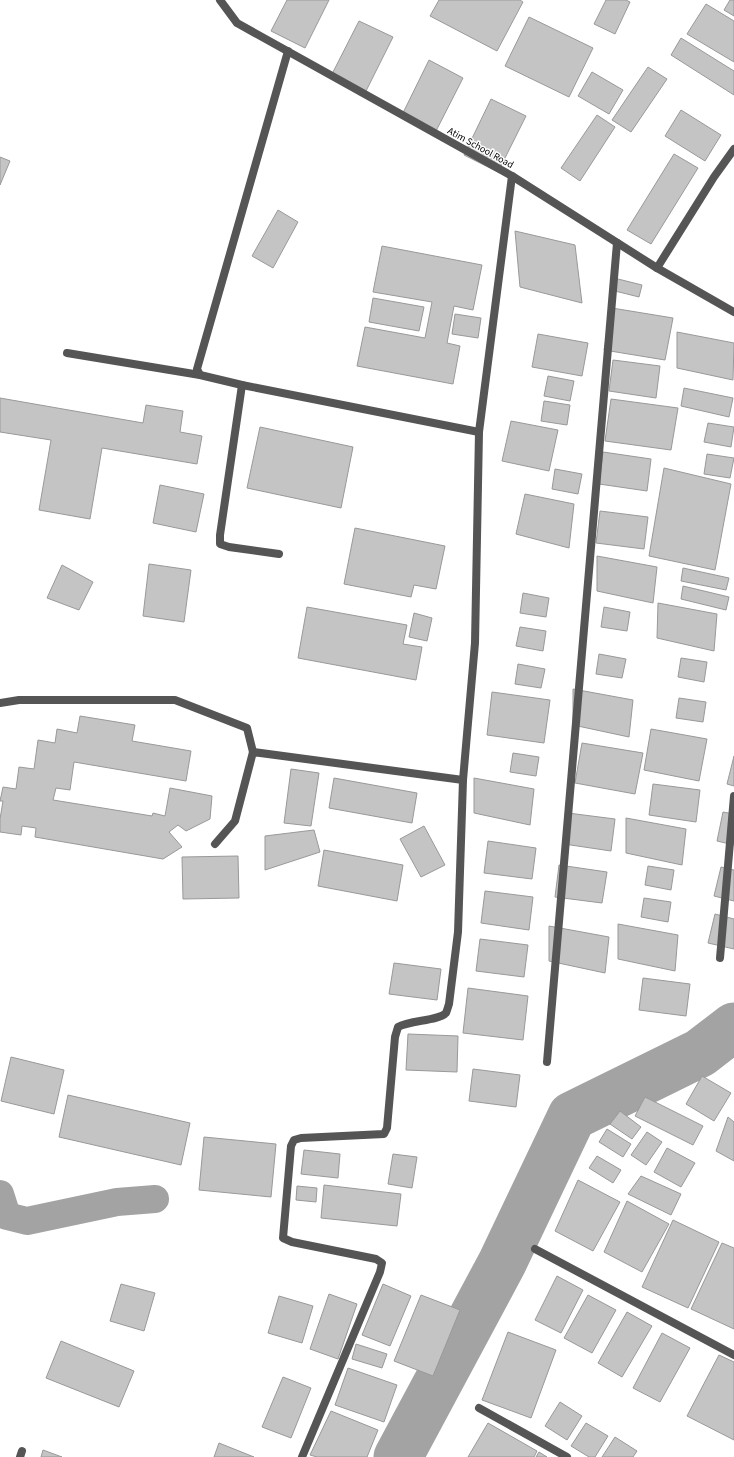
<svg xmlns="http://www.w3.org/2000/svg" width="734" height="1457" font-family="'Source Sans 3',sans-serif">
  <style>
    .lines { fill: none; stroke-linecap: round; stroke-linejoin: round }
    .canal { stroke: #a3a3a3; stroke-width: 28 }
    .river { stroke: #a3a3a3; stroke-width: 49 }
    .building { fill: #c4c4c4; stroke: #999 }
    .street { stroke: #555; stroke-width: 8 }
    .labels { text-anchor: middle; stroke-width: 3; stroke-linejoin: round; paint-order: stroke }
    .street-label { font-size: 10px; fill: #000; stroke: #fff }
  </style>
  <rect width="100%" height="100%" fill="#fff"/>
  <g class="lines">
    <!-- canal -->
    <path class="canal" d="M 0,1194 L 7,1216 L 27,1221 L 117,1202 L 155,1199"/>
    <!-- river -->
    <path class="river" d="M 398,1457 L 502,1263 L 572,1116 L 700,1053 L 734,1027"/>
  </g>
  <!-- building -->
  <g class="building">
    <path d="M 287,0 L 329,0 L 305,48 L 271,31 Z"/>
    <path d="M 439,0 L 520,0 L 523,2 L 497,51 L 430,16 Z"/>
    <path d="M 606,0 L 626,0 L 630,2 L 615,34 L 594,24 Z"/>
    <path d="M 730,0 L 734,0 L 734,16 L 724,10 Z"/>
    <path d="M 706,4 L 734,21 L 734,62 L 687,34 Z"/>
    <path d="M 529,17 L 593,48 L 569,97 L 505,66 Z"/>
    <path d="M 359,21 L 393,37 L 365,93 L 331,76 Z"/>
    <path d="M 681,38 L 734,71 L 734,95 L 671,55 Z"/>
    <path d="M 429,60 L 463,78 L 435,133 L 401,117 Z"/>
    <path d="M 648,67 L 667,79 L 631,132 L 612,120 Z"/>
    <path d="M 592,72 L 623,90 L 609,114 L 578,96 Z"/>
    <path d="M 491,99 L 526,116 L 498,172 L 464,155 Z"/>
    <path d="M 681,110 L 721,135 L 705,161 L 665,136 Z"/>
    <path d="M 597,115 L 615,127 L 580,181 L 561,168 Z"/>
    <path d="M 674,154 L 698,168 L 651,244 L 627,230 Z"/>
    <path d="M 0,157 L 10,161 L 0,185 Z"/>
    <path d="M 278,210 L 298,222 L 273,268 L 252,256 Z"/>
    <path d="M 515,231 L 575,245 L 582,303 L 520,287 Z"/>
    <path d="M 382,246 L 482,265 L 473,310 L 454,306 L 447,343 L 460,346 L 453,384 L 357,366 L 365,327 L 425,338 L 432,302 L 373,292 Z"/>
    <path d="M 614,278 L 642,285 L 639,297 L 611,290 Z"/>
    <path d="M 373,298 L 424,307 L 419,331 L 369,322 Z"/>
    <path d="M 612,308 L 673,318 L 665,360 L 604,350 Z"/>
    <path d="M 455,314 L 481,318 L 478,338 L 452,334 Z"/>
    <path d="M 677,332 L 734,343 L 733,380 L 677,368 Z"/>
    <path d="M 538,334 L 588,343 L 582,376 L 532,367 Z"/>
    <path d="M 613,360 L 660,366 L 656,398 L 609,391 Z"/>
    <path d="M 548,376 L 574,381 L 570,401 L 544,396 Z"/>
    <path d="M 684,388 L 733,398 L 729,417 L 681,406 Z"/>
    <path d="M 0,398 L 143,423 L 146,405 L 183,411 L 180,432 L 202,436 L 197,464 L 102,448 L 90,519 L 39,510 L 51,440 L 0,432 Z"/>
    <path d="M 611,399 L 678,408 L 671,450 L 605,441 Z"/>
    <path d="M 544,401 L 570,405 L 567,425 L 541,421 Z"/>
    <path d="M 511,421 L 558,430 L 549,471 L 502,461 Z"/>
    <path d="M 708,423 L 734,427 L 731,447 L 704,442 Z"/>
    <path d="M 260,427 L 353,447 L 341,508 L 247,488 Z"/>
    <path d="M 603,452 L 651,459 L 647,491 L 599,484 Z"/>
    <path d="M 707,454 L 734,458 L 730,478 L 704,474 Z"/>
    <path d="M 664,468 L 731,484 L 715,570 L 649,556 Z"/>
    <path d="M 555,469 L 582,474 L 578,494 L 552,489 Z"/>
    <path d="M 160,485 L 204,494 L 196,532 L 153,523 Z"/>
    <path d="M 525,494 L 574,504 L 569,548 L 516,534 Z"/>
    <path d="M 600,511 L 648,517 L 644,549 L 596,543 Z"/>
    <path d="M 355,528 L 445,546 L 436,589 L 414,585 L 411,597 L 344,584 Z"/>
    <path d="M 597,556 L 657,567 L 653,603 L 597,591 Z"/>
    <path d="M 149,564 L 191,570 L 184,622 L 143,616 Z"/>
    <path d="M 62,565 L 93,582 L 79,610 L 47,598 Z"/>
    <path d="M 683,568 L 729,578 L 726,590 L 681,581 Z"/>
    <path d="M 683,586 L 729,597 L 726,610 L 681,599 Z"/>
    <path d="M 523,593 L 549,598 L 546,617 L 520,613 Z"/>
    <path d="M 658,603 L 717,614 L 714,651 L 657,638 Z"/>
    <path d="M 307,607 L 407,625 L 403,644 L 422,647 L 416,680 L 298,658 Z"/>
    <path d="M 604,607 L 630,612 L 627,631 L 601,627 Z"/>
    <path d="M 414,613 L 432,618 L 427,641 L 409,637 Z"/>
    <path d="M 520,627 L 546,631 L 543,651 L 516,646 Z"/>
    <path d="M 599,654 L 626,659 L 622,678 L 596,674 Z"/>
    <path d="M 681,658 L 707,662 L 704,682 L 678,677 Z"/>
    <path d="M 518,664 L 545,669 L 541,688 L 515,684 Z"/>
    <path d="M 573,689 L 633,700 L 629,737 L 573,725 Z"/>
    <path d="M 492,692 L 550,700 L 544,743 L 487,735 Z"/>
    <path d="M 679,698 L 706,702 L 703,722 L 676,718 Z"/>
    <path d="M 80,716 L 135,725 L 132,741 L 191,751 L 186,781 L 74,762 L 70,790 L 56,788 L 53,800 L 152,816 L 153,813 L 165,816 L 170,788 L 212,796 L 210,819 L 186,831 L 178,825 L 169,832 L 182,847 L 163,859 L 35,837 L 36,828 L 22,826 L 21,835 L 0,832 L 0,819 L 3,801 L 0,801 L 3,787 L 16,789 L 19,767 L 34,769 L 38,740 L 55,743 L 57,729 L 77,733 Z"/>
    <path d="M 651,729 L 707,739 L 699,781 L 644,770 Z"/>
    <path d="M 582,743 L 643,753 L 635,794 L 575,783 Z"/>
    <path d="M 513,753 L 539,757 L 536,776 L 510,772 Z"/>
    <path d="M 734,756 L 734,786 L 727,784 Z"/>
    <path d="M 291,769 L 319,773 L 311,826 L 284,823 Z"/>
    <path d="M 334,778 L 417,793 L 412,823 L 329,808 Z"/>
    <path d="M 474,778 L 534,789 L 530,825 L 474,813 Z"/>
    <path d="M 653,784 L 700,790 L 696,822 L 649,815 Z"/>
    <path d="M 723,812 L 734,814 L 734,845 L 717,841 Z"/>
    <path d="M 568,813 L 615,819 L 611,851 L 564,844 Z"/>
    <path d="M 626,818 L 686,829 L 682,865 L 626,853 Z"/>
    <path d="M 424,826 L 445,865 L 421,877 L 400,839 Z"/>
    <path d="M 314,830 L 320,852 L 265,870 L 265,836 Z"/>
    <path d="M 488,841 L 536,848 L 532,879 L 484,873 Z"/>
    <path d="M 324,850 L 403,865 L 397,901 L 318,886 Z"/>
    <path d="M 238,856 L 239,898 L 183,899 L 182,857 Z"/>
    <path d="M 559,865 L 607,872 L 602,903 L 555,897 Z"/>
    <path d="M 648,866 L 674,870 L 671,890 L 645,885 Z"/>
    <path d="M 721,867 L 734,870 L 734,901 L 714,896 Z"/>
    <path d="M 485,891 L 533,897 L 529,930 L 481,923 Z"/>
    <path d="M 644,898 L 671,902 L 668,922 L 641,917 Z"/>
    <path d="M 715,914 L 734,919 L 734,949 L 708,943 Z"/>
    <path d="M 618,924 L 678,935 L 675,971 L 618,959 Z"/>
    <path d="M 549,926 L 609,937 L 605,973 L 549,961 Z"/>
    <path d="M 480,939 L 528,945 L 524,977 L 476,971 Z"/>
    <path d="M 394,963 L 441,969 L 437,1000 L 389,994 Z"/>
    <path d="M 643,978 L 690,984 L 686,1016 L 639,1010 Z"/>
    <path d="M 468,988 L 528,996 L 523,1040 L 463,1033 Z"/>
    <path d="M 408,1034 L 458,1036 L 457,1072 L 406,1070 Z"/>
    <path d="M 11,1057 L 64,1070 L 54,1114 L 1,1101 Z"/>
    <path d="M 473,1069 L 520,1075 L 516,1107 L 469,1101 Z"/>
    <path d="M 702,1076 L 731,1093 L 714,1121 L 686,1104 Z"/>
    <path d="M 68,1095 L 190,1123 L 181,1165 L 59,1137 Z"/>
    <path d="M 645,1097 L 703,1126 L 693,1145 L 635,1116 Z"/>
    <path d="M 620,1111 L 641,1127 L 632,1139 L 610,1124 Z"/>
    <path d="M 728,1117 L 734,1122 L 734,1161 L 716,1151 Z"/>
    <path d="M 607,1129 L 631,1144 L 623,1157 L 599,1142 Z"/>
    <path d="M 647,1132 L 662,1142 L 646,1165 L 631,1155 Z"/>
    <path d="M 204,1137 L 276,1144 L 271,1197 L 199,1190 Z"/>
    <path d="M 667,1148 L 695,1163 L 681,1187 L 654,1172 Z"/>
    <path d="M 304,1150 L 340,1154 L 338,1178 L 301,1174 Z"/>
    <path d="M 393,1154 L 417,1157 L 412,1188 L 388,1184 Z"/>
    <path d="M 597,1156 L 621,1170 L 613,1183 L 589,1168 Z"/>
    <path d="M 641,1176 L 681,1194 L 671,1215 L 628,1194 Z"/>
    <path d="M 578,1180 L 620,1202 L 593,1251 L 555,1231 Z"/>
    <path d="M 324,1185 L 401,1194 L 397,1226 L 321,1218 Z"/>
    <path d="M 297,1186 L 317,1188 L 316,1202 L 296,1200 Z"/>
    <path d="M 627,1201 L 669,1224 L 642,1272 L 604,1252 Z"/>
    <path d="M 673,1220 L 719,1242 L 688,1308 L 642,1287 Z"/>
    <path d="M 722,1243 L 734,1248 L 734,1329 L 691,1309 Z"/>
    <path d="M 557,1276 L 583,1290 L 561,1333 L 535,1320 Z"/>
    <path d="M 121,1284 L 155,1293 L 144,1331 L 110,1321 Z"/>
    <path d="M 383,1284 L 411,1296 L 390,1346 L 362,1335 Z"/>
    <path d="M 329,1294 L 357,1304 L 338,1359 L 310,1349 Z"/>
    <path d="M 421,1295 L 460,1310 L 433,1376 L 394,1361 Z"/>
    <path d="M 588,1295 L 616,1310 L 592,1353 L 564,1338 Z"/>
    <path d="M 279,1296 L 313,1306 L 302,1343 L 268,1333 Z"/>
    <path d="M 627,1312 L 652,1326 L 622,1377 L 598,1363 Z"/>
    <path d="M 508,1332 L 556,1350 L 531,1418 L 482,1400 Z"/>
    <path d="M 662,1333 L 690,1348 L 660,1402 L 633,1388 Z"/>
    <path d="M 61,1341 L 134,1371 L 119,1407 L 46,1378 Z"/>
    <path d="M 356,1344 L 387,1354 L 382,1368 L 352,1359 Z"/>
    <path d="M 719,1355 L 734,1362 L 734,1440 L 687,1416 Z"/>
    <path d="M 348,1368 L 397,1385 L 384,1422 L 335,1405 Z"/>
    <path d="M 283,1377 L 311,1388 L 291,1438 L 262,1427 Z"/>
    <path d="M 560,1402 L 582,1416 L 567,1440 L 545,1426 Z"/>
    <path d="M 331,1411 L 378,1430 L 367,1457 L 317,1457 L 310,1455 Z"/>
    <path d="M 488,1423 L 537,1451 L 534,1457 L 468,1457 Z"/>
    <path d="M 586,1423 L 608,1436 L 595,1457 L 589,1457 L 571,1446 Z"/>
    <path d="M 615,1437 L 637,1451 L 633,1457 L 602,1457 Z"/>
    <path d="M 219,1443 L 254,1457 L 214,1457 Z"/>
    <path d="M 43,1450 L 62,1457 L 41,1457 Z"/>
    <path d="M 539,1452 L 547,1457 L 536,1457 Z"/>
  </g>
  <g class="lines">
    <!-- street -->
    <g class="street">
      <path d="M 220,0 L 237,23 L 512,176 L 657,268 L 734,312"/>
      <path d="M 288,51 L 197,369 L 200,375 L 242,385 L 479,432"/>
      <path d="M 657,268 L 714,177 L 734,149"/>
      <path d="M 67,353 L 200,375"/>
      <path d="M 242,385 L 220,535 L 220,544 L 229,547 L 279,554"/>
      <path d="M 0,703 L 19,700 L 175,700 L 247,728 L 253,752"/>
      <path d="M 215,844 L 235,821 L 253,752 L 463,780"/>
      <path d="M 720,958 L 734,796"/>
      <path d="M 547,1062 L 617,243"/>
      <path d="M 535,1249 L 734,1355"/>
      <path d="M 479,1408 L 567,1457"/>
      <path d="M 20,1457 L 22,1451"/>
      <path d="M 302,1457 L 380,1272 L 382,1263 L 376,1259 L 292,1242 L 283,1238 L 291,1146 L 294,1140 L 301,1138 L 384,1134 L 387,1128 L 395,1037 L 398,1027 C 410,1020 438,1021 446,1013 C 447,1011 448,1007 449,1004 L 458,932 L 463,780 L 475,643 L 479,432 L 512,176"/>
    </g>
  </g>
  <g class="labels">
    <!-- street labels -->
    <g class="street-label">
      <text transform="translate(481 147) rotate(29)" y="4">Atim School Road</text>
    </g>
  </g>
</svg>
